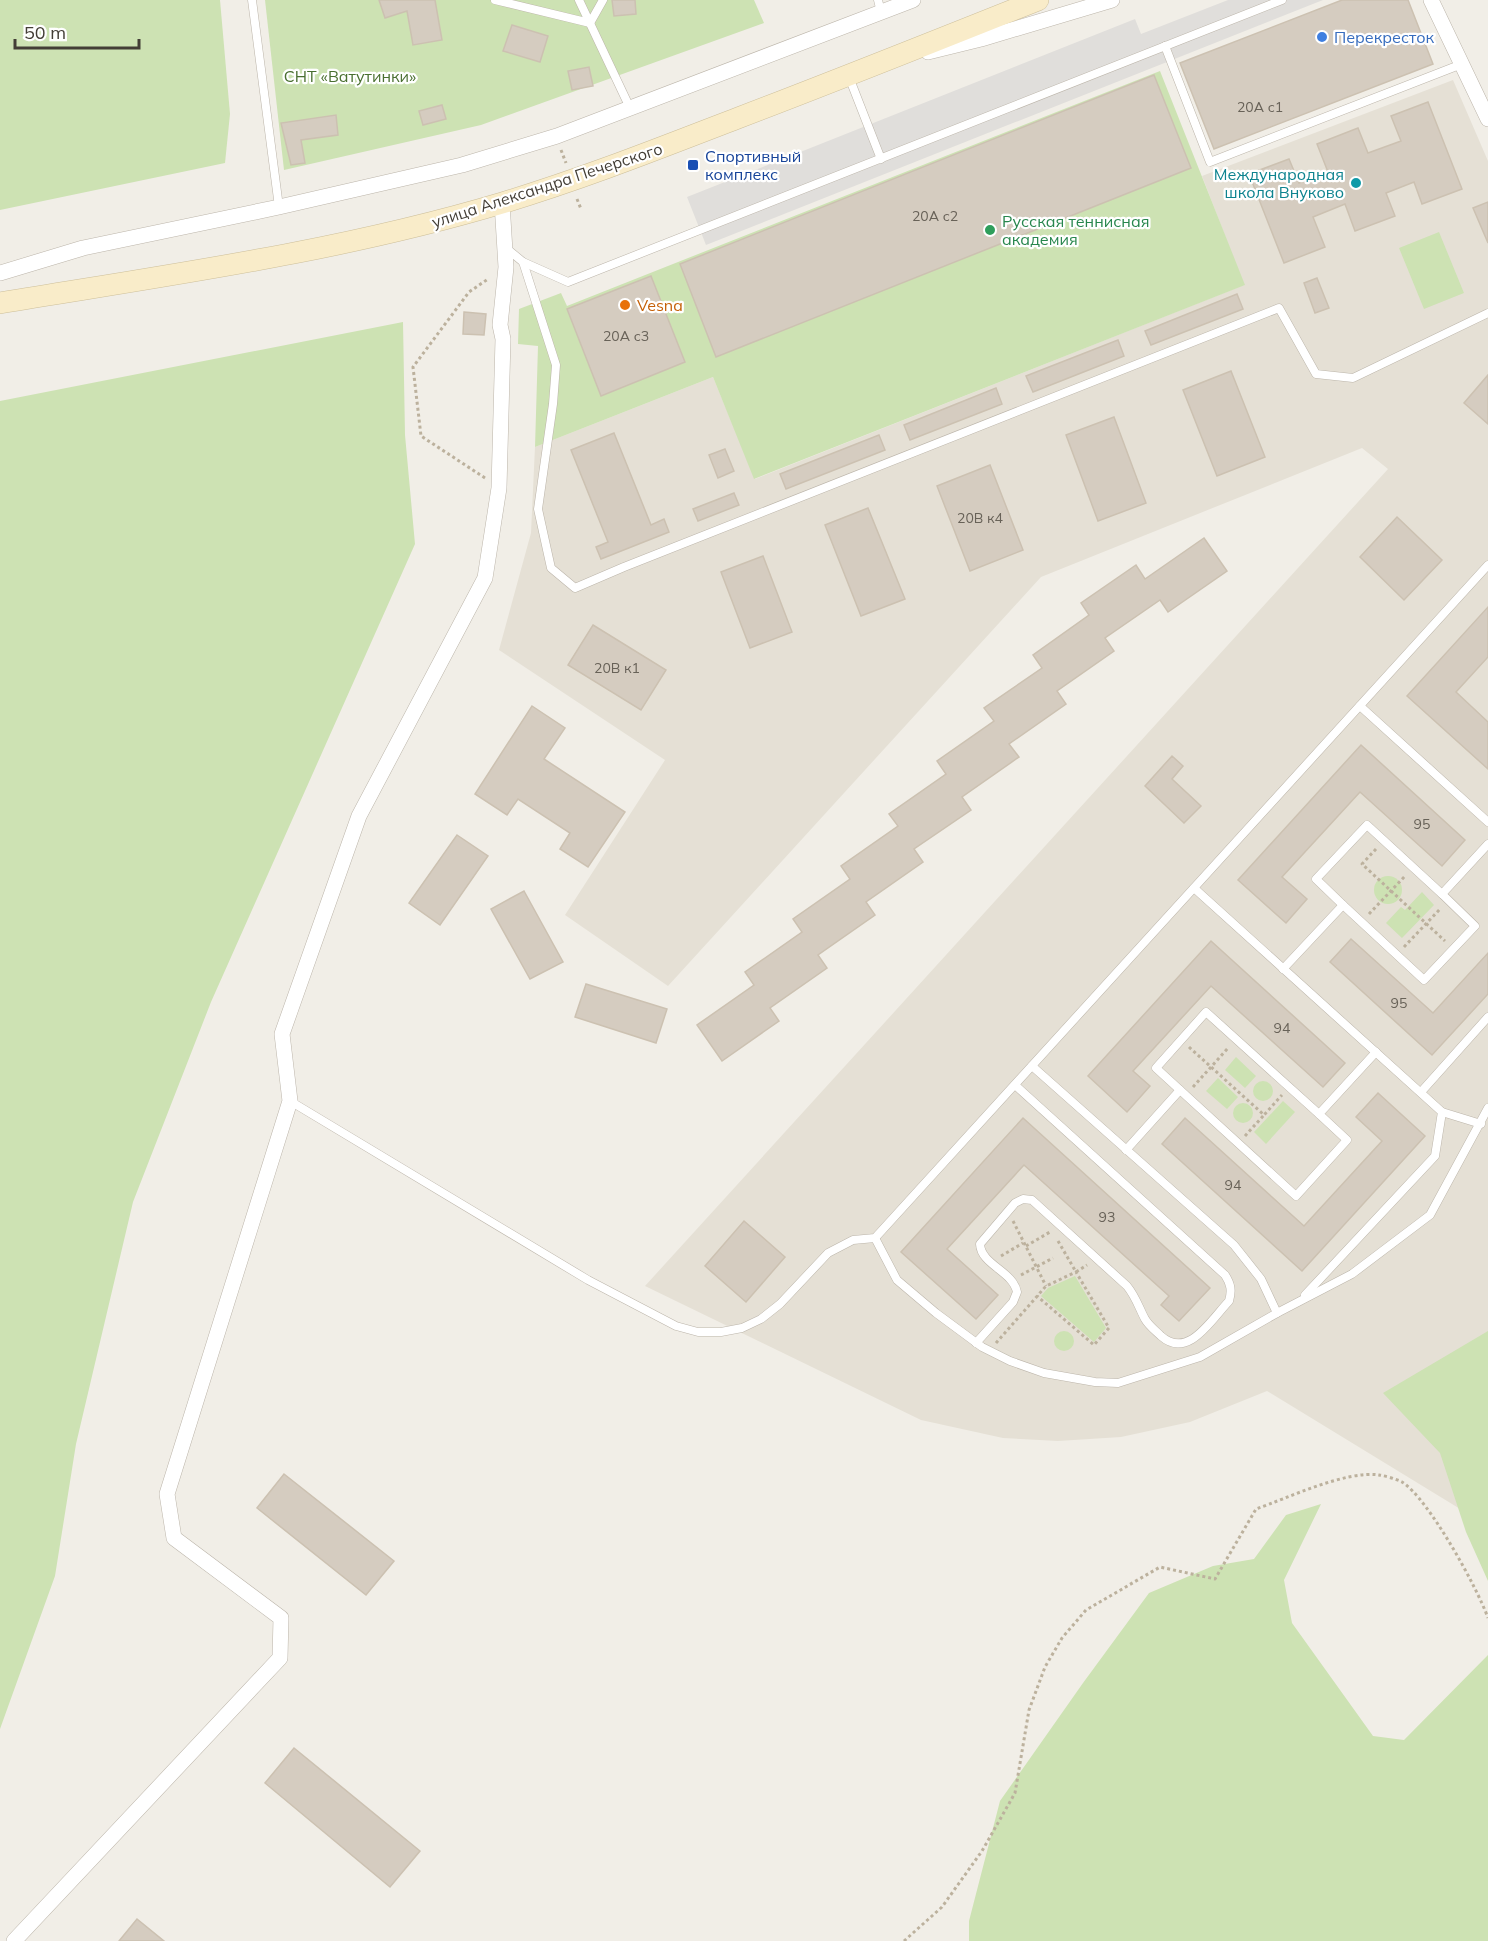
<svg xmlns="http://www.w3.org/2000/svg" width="1488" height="1941" font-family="Mulish,sans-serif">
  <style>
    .residential { fill: #e5e0d5 }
    .green { fill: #cde2b3 }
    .parking { fill: #e0dedb }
    .building { fill: #d5ccc0; stroke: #ccc1b1; stroke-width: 1.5 }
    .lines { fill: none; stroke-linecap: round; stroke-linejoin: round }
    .lane-casing { stroke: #bcb5aa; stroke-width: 9 }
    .street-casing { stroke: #bcb5aa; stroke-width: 16 }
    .secondary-casing { stroke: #cdbf9a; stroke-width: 22 }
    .path { stroke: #bcb19d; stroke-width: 3; stroke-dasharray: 3 3; stroke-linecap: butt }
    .lane { stroke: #fff; stroke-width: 8 }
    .street { stroke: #fff; stroke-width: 15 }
    .secondary { stroke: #f9ecc9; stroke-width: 21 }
    .shop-dot { fill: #3f7fe0; stroke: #fff; stroke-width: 2 }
    .transit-dot { fill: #1a4fb4; stroke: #fff; stroke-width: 2 }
    .culture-dot { fill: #0f9aa8; stroke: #fff; stroke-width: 2 }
    .leisure-dot { fill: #2e9e5b; stroke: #fff; stroke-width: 2 }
    .food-dot { fill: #e8710a; stroke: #fff; stroke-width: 2 }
    .labels { text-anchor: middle; stroke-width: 4.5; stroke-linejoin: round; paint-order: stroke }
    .number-label { font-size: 14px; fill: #686258 }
    .shop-label { font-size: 16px; fill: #366cbe; stroke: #fff; text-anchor: start }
    .park-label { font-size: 16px; fill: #496f30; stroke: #fff }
    .transit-label { font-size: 16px; fill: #164399; stroke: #fff; text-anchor: start }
    .culture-label { font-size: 16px; fill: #0d838f; stroke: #fff; text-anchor: end }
    .street-label { font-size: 16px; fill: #433e36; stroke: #fff }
    .leisure-label { font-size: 16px; fill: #27864d; stroke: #fff; text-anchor: start }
    .food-label { font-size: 16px; fill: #c56008; stroke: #fff; text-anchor: start }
  </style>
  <rect width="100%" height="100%" fill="#f1eee7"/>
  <!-- residential -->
  <path class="residential" d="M 1453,80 L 1488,161 L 1488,1526 L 1267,1391 L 1190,1422 L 1121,1437 L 1058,1441 L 1003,1438 L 921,1420 L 645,1286 L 1388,469 L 1362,448 L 1041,577 L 668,986 L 565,915 L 665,760 L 499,650 L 531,533 L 535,447 L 713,377 L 755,479 L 1244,285 L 1202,176 Z"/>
  <!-- green -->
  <g class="green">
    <path d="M 0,0 L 220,0 L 230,114 L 225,163 L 0,210 Z"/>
    <path d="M 265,0 L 754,0 L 764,23 L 481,125 L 284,170 Z"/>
    <path d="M 1160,71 L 1245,285 L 754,479 L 713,377 L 535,447 L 538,346 L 518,344 L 519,309 L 561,293 L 567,306 Z"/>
    <path d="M 1439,232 L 1464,293 L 1424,309 L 1399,248 Z"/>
    <path d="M 403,322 L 405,435 L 415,544 L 211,1002 L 133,1202 L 76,1444 L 55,1576 L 0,1729 L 0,401 Z"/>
    <circle cx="1388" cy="890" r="14"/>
    <path d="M 1422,892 L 1434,905 L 1402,938 L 1386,923 L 1401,907 L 1405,910 Z"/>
    <path d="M 1236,1057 L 1256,1076 L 1245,1088 L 1225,1070 Z"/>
    <path d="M 1218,1078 L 1238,1097 L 1227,1109 L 1206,1091 Z"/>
    <circle cx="1263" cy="1091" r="10"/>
    <path d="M 1283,1101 L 1295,1112 L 1266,1144 L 1254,1132 Z"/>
    <circle cx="1243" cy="1113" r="10"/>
    <path d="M 1075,1276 L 1106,1328 L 1094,1342 L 1041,1296 L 1048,1288 Z"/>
    <path d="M 1488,1331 L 1488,1581 L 1466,1532 L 1440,1453 L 1383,1393 Z"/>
    <circle cx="1064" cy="1341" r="10"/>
    <path d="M 1321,1504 L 1284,1580 L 1292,1623 L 1373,1736 L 1404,1740 L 1488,1655 L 1488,1941 L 969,1941 L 969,1921 L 1000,1801 L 1083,1683 L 1149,1593 L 1213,1566 L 1254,1559 L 1286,1515 Z"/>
  </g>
  <!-- parking -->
  <path class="parking" d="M 1228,0 L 1323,0 L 706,245 L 687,197 L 1135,19 L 1141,34 Z"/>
  <!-- building -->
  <g class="building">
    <path d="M 379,0 L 435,0 L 442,40 L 413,45 L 407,11 L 385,18 Z"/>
    <path d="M 612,0 L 635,0 L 636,14 L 614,16 Z"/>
    <path d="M 1342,0 L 1408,0 L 1433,64 L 1214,149 L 1180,63 Z"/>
    <path d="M 512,25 L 548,36 L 540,62 L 503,51 Z"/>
    <path d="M 589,67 L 593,86 L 572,90 L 568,71 Z"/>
    <path d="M 1154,75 L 1191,168 L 716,357 L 680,264 Z"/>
    <path d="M 1428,102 L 1462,189 L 1422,204 L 1414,182 L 1386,193 L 1395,216 L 1355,231 L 1345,204 L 1313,217 L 1325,247 L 1284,263 L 1249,174 L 1289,159 L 1299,183 L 1328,172 L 1317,144 L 1358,128 L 1368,153 L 1401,141 L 1391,116 Z"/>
    <path d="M 442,105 L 446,119 L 423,125 L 419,111 Z"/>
    <path d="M 336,115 L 338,135 L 301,140 L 305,163 L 291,165 L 281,123 Z"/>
    <path d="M 1488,202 L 1488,243 L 1473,208 Z"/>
    <path d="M 651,276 L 685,362 L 601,396 L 567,309 Z"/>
    <path d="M 1317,278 L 1329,308 L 1315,313 L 1304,283 Z"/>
    <path d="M 1237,294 L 1243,309 L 1151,345 L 1145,331 Z"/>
    <path d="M 464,312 L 486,314 L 484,335 L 463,334 Z"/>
    <path d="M 1118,340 L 1124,356 L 1033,392 L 1026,376 Z"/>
    <path d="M 1231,371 L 1265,457 L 1217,476 L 1183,390 Z"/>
    <path d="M 1488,375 L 1488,424 L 1464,403 Z"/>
    <path d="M 996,388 L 1002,404 L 910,440 L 904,425 Z"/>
    <path d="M 1114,417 L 1146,503 L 1098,521 L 1066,435 Z"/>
    <path d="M 614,433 L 651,525 L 664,519 L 669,532 L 601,559 L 596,547 L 608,542 L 571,450 Z"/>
    <path d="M 879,435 L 885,450 L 786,489 L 780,474 Z"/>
    <path d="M 725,449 L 734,471 L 718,478 L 709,455 Z"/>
    <path d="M 990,465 L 1023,550 L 970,571 L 937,486 Z"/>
    <path d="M 734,493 L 739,505 L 698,521 L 693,509 Z"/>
    <path d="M 868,508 L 905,599 L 861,616 L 825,525 Z"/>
    <path d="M 1397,517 L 1442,560 L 1404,600 L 1360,557 Z"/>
    <path d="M 1204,538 L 1227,571 L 1168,612 L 1160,600 L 1105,638 L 1114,651 L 1057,691 L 1066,704 L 1009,744 L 1019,757 L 962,797 L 971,810 L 914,849 L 923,862 L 866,902 L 875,915 L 818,955 L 827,968 L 770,1008 L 779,1021 L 722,1061 L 697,1025 L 754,985 L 745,972 L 802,932 L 793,919 L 850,879 L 841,866 L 898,826 L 889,814 L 946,774 L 937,761 L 994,721 L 984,708 L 1042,668 L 1033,655 L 1089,615 L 1081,603 L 1136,565 L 1145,579 Z"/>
    <path d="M 763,556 L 792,632 L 750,648 L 721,572 Z"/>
    <path d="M 1488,607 L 1488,657 L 1456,692 L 1488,722 L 1488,769 L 1407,696 Z"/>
    <path d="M 593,625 L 666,670 L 641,710 L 568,665 Z"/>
    <path d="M 532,706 L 565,728 L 544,759 L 625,812 L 588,867 L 560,849 L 570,833 L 518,799 L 507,815 L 475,794 Z"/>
    <path d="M 1361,745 L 1465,840 L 1442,866 L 1360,792 L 1282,877 L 1307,899 L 1286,923 L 1238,880 Z"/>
    <path d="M 1172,756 L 1183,766 L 1172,779 L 1201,806 L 1184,823 L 1145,786 Z"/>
    <path d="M 457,835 L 488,856 L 440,925 L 409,903 Z"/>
    <path d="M 524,891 L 563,962 L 530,979 L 491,909 Z"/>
    <path d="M 1351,939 L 1433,1013 L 1488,953 L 1488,994 L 1432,1055 L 1330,962 Z"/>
    <path d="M 1211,941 L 1345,1063 L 1323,1087 L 1211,986 L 1133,1071 L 1150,1086 L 1127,1112 L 1088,1076 Z"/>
    <path d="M 586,984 L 667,1009 L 656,1043 L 575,1017 Z"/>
    <path d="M 1378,1093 L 1425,1136 L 1302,1271 L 1162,1144 L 1185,1118 L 1304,1226 L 1382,1141 L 1356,1117 Z"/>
    <path d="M 1023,1118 L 1210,1288 L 1179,1321 L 1161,1305 L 1169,1296 L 1024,1165 L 947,1249 L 998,1295 L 976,1319 L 901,1252 Z"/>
    <path d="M 744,1221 L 785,1257 L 746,1302 L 705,1266 Z"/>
    <path d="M 284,1474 L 394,1561 L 366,1595 L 257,1508 Z"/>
    <path d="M 294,1748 L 420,1851 L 390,1887 L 265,1783 Z"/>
    <path d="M 137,1919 L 164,1941 L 119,1941 Z"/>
  </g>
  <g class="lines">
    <!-- lane casing -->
    <g class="lane-casing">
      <g id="lane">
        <path d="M 252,0 L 279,207"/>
        <path d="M 495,0 L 590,23 L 603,0"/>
        <path d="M 579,0 L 630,108"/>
        <path d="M 878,0 L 881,12"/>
        <path d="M 1165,46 L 1210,162 L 1462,64"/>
        <path d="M 849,77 L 881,159"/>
        <path d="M 506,248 L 523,262 L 556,365 L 553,404 L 538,509 L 551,568 L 575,588 L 624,567 L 1279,308 L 1316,374 L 1353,378 L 1488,313"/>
        <path d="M 523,262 L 568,282 L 1282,0"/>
        <path d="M 1360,706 L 1488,822"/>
        <path d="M 1194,888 L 1442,1112 L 1435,1156 L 1305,1295"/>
        <path d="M 1343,905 L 1316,879 L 1367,825 L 1442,894"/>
        <path d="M 1283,969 L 1343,905 L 1424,980 L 1475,926 L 1442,894 L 1488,844"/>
        <path d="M 1032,1066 L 1234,1245 L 1261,1279 L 1277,1313"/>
        <path d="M 1180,1090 L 1156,1068 L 1206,1012 L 1319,1114"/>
        <path d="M 1421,1092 L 1488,1017"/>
        <path d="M 290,1101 L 588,1280 L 676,1326 L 698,1332 L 721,1332 L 742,1328 L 761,1319 L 780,1304 L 828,1253 L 853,1240 L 875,1238 L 1488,565"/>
        <path d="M 1442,1112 L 1481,1124"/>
        <path d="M 1126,1150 L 1180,1090 L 1296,1196 L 1347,1140 L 1319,1114 L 1376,1052"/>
        <path d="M 875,1238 L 897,1280 L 936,1313 L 982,1347 L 1010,1361 L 1044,1373 L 1095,1382 L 1118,1383 L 1200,1357 L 1277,1313 L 1352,1274 L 1430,1215 L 1488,1108"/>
        <path d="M 976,1343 L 1013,1302 L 1017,1292 C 1013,1271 981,1265 980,1244 L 1015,1203 L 1023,1199 L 1032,1200 L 1127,1286 C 1136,1297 1139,1308 1145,1319 C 1149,1326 1156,1331 1161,1336 C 1188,1360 1211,1320 1229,1301 C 1232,1291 1231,1284 1225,1275 L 1015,1085"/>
      </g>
    </g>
    <!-- street casing -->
    <g class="street-casing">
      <g id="street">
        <path d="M 1431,0 L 1488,119"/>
        <path d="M 928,52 L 981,39 L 1112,0"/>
        <path d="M 0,273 L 83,248 L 279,207 L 462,165 L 557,136 L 913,0"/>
        <path d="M 14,1941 L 280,1658 L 281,1618 L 174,1538 L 167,1494 L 290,1101 L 282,1034 L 359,816 L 485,578 L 499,488 L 503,339 L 500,325 L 506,267 L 502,203"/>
      </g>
    </g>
    <!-- secondary casing -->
    <g class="secondary-casing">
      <path id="secondary" d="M 0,303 C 168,275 338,252 502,203 C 582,179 660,148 738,118 C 838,80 938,40 1038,0"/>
    </g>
    <!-- path -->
    <g class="path">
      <path d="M 561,150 L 566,163"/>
      <path d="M 577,199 L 581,209"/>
      <path d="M 485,478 L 421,436 L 413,367 L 469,292 L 488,279"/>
      <path d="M 1376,849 L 1362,864 L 1445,941"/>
      <path d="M 1369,914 L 1406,875"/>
      <path d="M 1404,947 L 1441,908"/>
      <path d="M 1189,1047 L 1264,1115 L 1282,1095"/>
      <path d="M 1193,1087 L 1229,1047"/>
      <path d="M 1245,1136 L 1264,1115"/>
      <path d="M 1013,1221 L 1046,1286"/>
      <path d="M 1058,1241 L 1076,1272 L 1087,1265"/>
      <path d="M 1026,1246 L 1050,1232"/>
      <path d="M 1001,1256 L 1023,1243"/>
      <path d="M 1021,1275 L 1053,1258"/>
      <path d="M 996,1343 L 1046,1286 L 1076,1272 L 1109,1328 L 1094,1345 L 1037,1296"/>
      <path d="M 904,1941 L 942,1907 L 982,1851 L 1015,1793 L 1029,1710 L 1045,1667 L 1062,1638 L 1086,1610 L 1160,1567 L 1215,1579 L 1256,1509 C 1288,1498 1346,1470 1379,1475 C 1386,1476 1396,1479 1402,1482 C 1428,1498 1477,1587 1488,1618"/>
    </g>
    <!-- lane -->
    <use href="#lane" class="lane"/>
    <!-- street -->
    <use href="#street" class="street"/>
    <!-- secondary -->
    <use href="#secondary" class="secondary"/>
  </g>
  <!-- markers -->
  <circle class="shop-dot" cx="1322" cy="37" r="6"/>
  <rect class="transit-dot" x="687" y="159" width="12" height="12" rx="3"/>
  <circle class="culture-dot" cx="1356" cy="183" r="6"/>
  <circle class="leisure-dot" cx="990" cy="230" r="6"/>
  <circle class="food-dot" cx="625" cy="305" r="6"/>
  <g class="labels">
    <!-- number labels -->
    <g class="number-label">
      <text x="1260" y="112">20А с1</text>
      <text x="935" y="221">20А с2</text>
      <text x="626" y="341">20А с3</text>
      <text x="980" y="523">20В к4</text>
      <text x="617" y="673">20В к1</text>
      <text x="1422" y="829">95</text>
      <text x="1399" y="1008">95</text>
      <text x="1282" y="1033">94</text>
      <text x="1233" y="1190">94</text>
      <text x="1107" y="1222">93</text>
    </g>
    <!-- shop labels -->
    <g class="shop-label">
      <text x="1334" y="43">Перекресток</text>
    </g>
    <!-- park labels -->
    <g class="park-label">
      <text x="350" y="82">СНТ «Ватутинки»</text>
    </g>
    <!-- transit labels -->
    <g class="transit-label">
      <text x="705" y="162">Спортивный<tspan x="705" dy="18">комплекс</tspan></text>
    </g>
    <!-- culture labels -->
    <g class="culture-label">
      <text x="1344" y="180">Международная<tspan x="1344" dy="18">школа Внуково</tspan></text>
    </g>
    <!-- street labels -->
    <g class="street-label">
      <text transform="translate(547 185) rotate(-18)" y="6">улица Александра Печерского</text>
    </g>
    <!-- leisure labels -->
    <g class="leisure-label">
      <text x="1002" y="227">Русская теннисная<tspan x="1002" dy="18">академия</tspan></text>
    </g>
    <!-- food labels -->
    <g class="food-label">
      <text x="637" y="311">Vesna</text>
    </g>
  </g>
  <!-- scale -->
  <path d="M15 39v9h124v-9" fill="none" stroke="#433e36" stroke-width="3"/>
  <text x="24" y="39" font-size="18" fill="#433e36" stroke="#ffffff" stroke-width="4.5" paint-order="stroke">50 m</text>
</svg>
